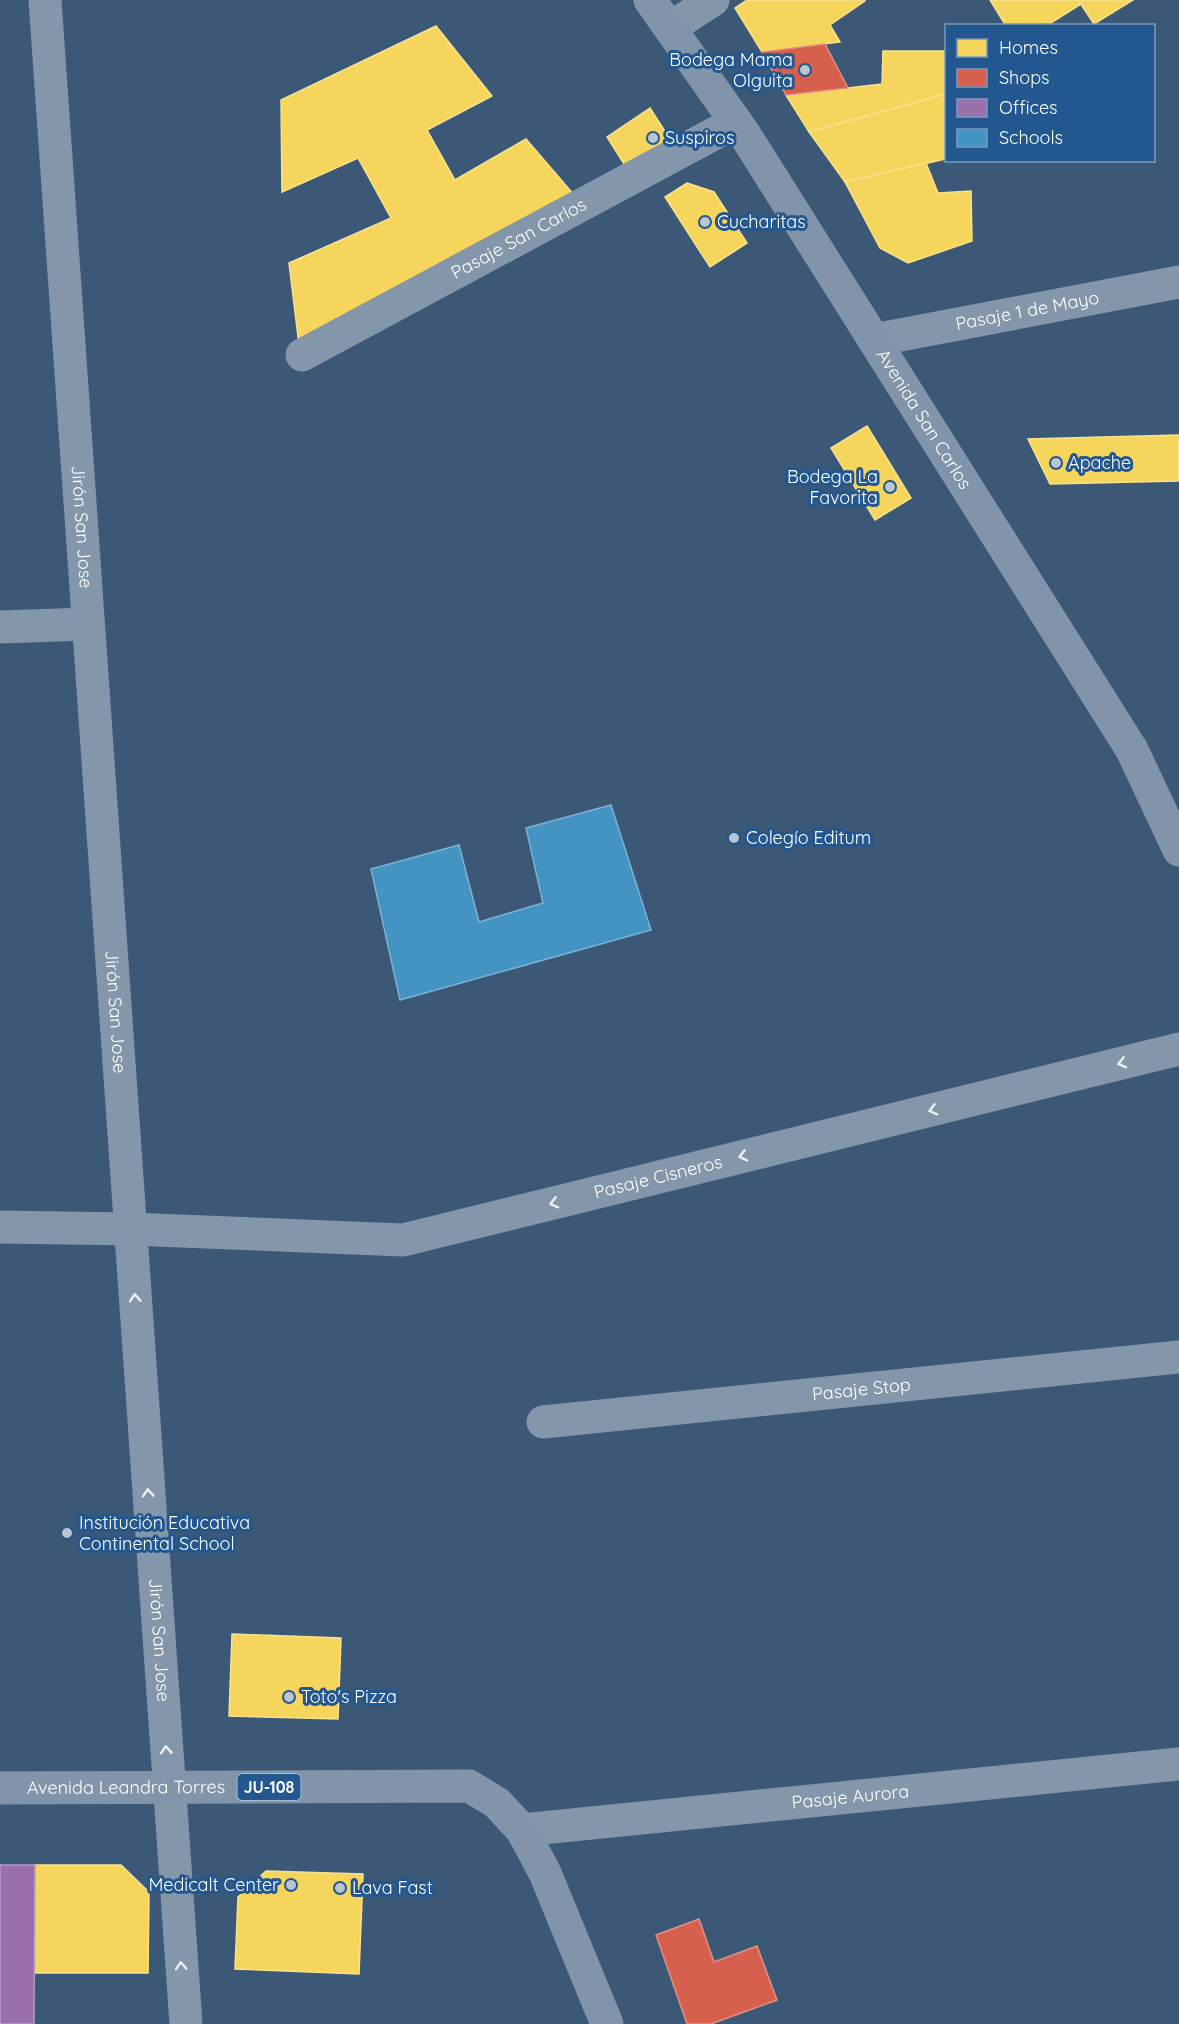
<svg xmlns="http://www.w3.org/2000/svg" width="1179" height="2024" font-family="Quicksand,sans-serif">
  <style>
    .homes { fill: #f6d55c; stroke: #f9e28d; stroke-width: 1.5 }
    .shops { fill: #d6604d; stroke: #e29082; stroke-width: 1.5 }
    .offices { fill: #9970ab; stroke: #b89bc4; stroke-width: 1.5 }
    .schools { fill: #4393c3; stroke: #7bb3d5; stroke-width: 1.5 }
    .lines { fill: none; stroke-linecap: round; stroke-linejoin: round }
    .minor { stroke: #8396aa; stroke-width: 33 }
    .major { stroke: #8294a9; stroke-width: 33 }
    .oneway { stroke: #eceff2 }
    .poi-dot { fill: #bac5cf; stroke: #225790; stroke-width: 2 }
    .labels { text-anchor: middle; stroke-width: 6; stroke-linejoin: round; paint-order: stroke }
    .shield { fill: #225790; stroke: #bdcdde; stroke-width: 1.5 }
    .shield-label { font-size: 16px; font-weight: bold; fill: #fff }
    .poi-label { font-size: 18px; fill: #fff; stroke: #225790; text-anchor: start }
    .street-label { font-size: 18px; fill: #fff; stroke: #225790 }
  </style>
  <rect width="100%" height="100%" fill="#3b5877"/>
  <!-- homes -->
  <g class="homes">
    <path d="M 747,0 L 864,0 L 865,1 L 830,25 L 840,42 L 762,52 L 735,8 Z"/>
    <path d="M 990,0 L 1078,0 L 1081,4 L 1046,26 L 1006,26 Z"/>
    <path d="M 1078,0 L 1133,0 L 1094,24 Z"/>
    <path d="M 436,26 L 492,96 L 427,130 L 455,180 L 526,139 L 581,203 L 300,353 L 289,263 L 391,218 L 358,158 L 282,192 L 281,100 Z"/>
    <path d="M 883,51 L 946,51 L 946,94 L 809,132 L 786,95 L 882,84 Z"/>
    <path d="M 946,94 L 946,159 L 845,182 L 809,132 Z"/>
    <path d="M 650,108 L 668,136 L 663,154 L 631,175 L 607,137 Z"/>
    <path d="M 926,163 L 938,193 L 971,191 L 972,241 L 908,263 L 880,248 L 845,182 Z"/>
    <path d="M 687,183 L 714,192 L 747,243 L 710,267 L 665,197 Z"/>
    <path d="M 867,426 L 911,498 L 875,520 L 831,448 Z"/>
    <path d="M 1179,435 L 1179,481 L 1050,484 L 1028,439 Z"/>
    <path d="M 232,1634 L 341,1638 L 338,1719 L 229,1716 Z"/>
    <path d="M 35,1865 L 121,1865 L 149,1892 L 148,1973 L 34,1973 Z"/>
    <path d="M 266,1871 L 363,1874 L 359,1974 L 235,1969 L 238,1897 Z"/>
  </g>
  <!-- shops -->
  <g class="shops">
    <path d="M 825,44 L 848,88 L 786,95 L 762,52 Z"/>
    <path d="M 699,1919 L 714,1962 L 757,1946 L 777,2000 L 711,2024 L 687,2024 L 656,1935 Z"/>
  </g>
  <!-- offices -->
  <path class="offices" d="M 0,1865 L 35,1865 L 34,2024 L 0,2024 Z"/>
  <!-- schools -->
  <path class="schools" d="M 611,805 L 651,930 L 400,1000 L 371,869 L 459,845 L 479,922 L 543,903 L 526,828 Z"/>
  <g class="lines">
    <!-- minor -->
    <g class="minor">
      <path id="s1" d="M 45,0 L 186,2024"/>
      <path d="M 670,28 L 713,0"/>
      <path id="s2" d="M 874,340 L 1179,282"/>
      <path id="s3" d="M 302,355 L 736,122"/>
      <path d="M 0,627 L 88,624"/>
      <path id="s4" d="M 0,1227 L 130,1229 L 403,1240 L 1179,1049"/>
      <path id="s5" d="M 543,1422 L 1179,1357"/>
      <path id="s6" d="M 522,1830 L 1179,1764"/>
    </g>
    <!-- major -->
    <g class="major">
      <path id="s7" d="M 650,0 L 745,135 L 1132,750 L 1179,850"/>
      <path id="s8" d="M 0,1788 L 469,1786 L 497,1803 L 522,1830 L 545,1873 L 607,2024"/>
    </g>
  </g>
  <!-- one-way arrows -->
  <defs><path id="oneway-chevron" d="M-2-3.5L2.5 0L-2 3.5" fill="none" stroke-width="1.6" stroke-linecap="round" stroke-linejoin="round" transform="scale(1.5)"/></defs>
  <g class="oneway">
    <use href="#oneway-chevron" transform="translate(1122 1063) rotate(166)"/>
    <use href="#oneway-chevron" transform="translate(933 1110) rotate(166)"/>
    <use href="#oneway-chevron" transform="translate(743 1156) rotate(166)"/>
    <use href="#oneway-chevron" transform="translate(554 1203) rotate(166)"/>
    <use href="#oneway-chevron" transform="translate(135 1298) rotate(-94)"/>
    <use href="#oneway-chevron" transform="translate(148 1493) rotate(-94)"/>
    <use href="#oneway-chevron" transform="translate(166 1750) rotate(-94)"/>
    <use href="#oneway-chevron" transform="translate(181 1966) rotate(-94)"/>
  </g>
  <!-- markers -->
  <g class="poi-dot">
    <circle cx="805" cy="70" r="6"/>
    <circle cx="653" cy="138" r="6"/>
    <circle cx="705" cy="222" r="6"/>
    <circle cx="1056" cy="463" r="6"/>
    <circle cx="890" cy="487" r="6"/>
    <circle cx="734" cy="838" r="6"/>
    <circle cx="67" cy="1533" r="6"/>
    <circle cx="289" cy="1697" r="6"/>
    <circle cx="291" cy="1885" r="6"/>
    <circle cx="340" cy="1888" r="6"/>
  </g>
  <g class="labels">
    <!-- shield labels -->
    <rect class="shield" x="237.5" y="1774" width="63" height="26" rx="4.5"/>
    <g class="shield-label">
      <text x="269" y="1793">JU-108</text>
    </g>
    <!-- poi labels -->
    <g class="poi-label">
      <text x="793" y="66" text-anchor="end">Bodega Mama<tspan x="793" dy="21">Olguita</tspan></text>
      <text x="665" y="144">Suspiros</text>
      <text x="717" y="228">Cucharitas</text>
      <text x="1068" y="469">Apache</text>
      <text x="878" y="483" text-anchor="end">Bodega La<tspan x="878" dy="21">Favorita</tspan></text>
      <text x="746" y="844">Colegío Editum</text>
      <text x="79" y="1529">Institución Educativa<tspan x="79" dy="21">Continental School</tspan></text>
      <text x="301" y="1703">Toto's Pizza</text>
      <text x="279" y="1891" text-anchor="end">Medicalt Center</text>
      <text x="352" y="1894">Lava Fast</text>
    </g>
    <!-- street labels -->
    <g class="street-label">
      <text dy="6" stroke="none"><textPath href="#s3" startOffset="246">Pasaje San Carlos</textPath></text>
      <text dy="6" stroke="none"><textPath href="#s2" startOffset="156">Pasaje 1 de Mayo</textPath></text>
      <text dy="6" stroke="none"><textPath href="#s7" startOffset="501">Avenida San Carlos</textPath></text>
      <text dy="6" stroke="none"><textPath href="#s1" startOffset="528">Jirón San Jose</textPath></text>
      <text dy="6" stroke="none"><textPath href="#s1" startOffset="1014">Jirón San Jose</textPath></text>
      <text dy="6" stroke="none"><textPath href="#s4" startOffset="666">Pasaje Cisneros</textPath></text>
      <text dy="6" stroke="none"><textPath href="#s5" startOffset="320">Pasaje Stop</textPath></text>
      <text dy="6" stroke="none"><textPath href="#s1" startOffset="1644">Jirón San Jose</textPath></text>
      <text dy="6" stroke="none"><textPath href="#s8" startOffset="126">Avenida Leandra Torres</textPath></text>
      <text dy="6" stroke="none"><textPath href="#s6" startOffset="330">Pasaje Aurora</textPath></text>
    </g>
  </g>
  <!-- legend -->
  <rect x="945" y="24" width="210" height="138" fill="#225790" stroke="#7a9abc" stroke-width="1.5"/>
  <rect x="957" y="39" width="30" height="18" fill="#f6d55c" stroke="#7a9abc" stroke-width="1.5"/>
  <text x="999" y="54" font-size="18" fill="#ffffff">Homes</text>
  <rect x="957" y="69" width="30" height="18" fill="#d6604d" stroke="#7a9abc" stroke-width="1.5"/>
  <text x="999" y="84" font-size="18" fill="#ffffff">Shops</text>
  <rect x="957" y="99" width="30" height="18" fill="#9970ab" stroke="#7a9abc" stroke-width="1.5"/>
  <text x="999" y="114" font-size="18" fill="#ffffff">Offices</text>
  <rect x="957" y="129" width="30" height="18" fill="#4393c3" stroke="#7a9abc" stroke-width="1.5"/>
  <text x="999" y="144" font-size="18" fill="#ffffff">Schools</text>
</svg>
